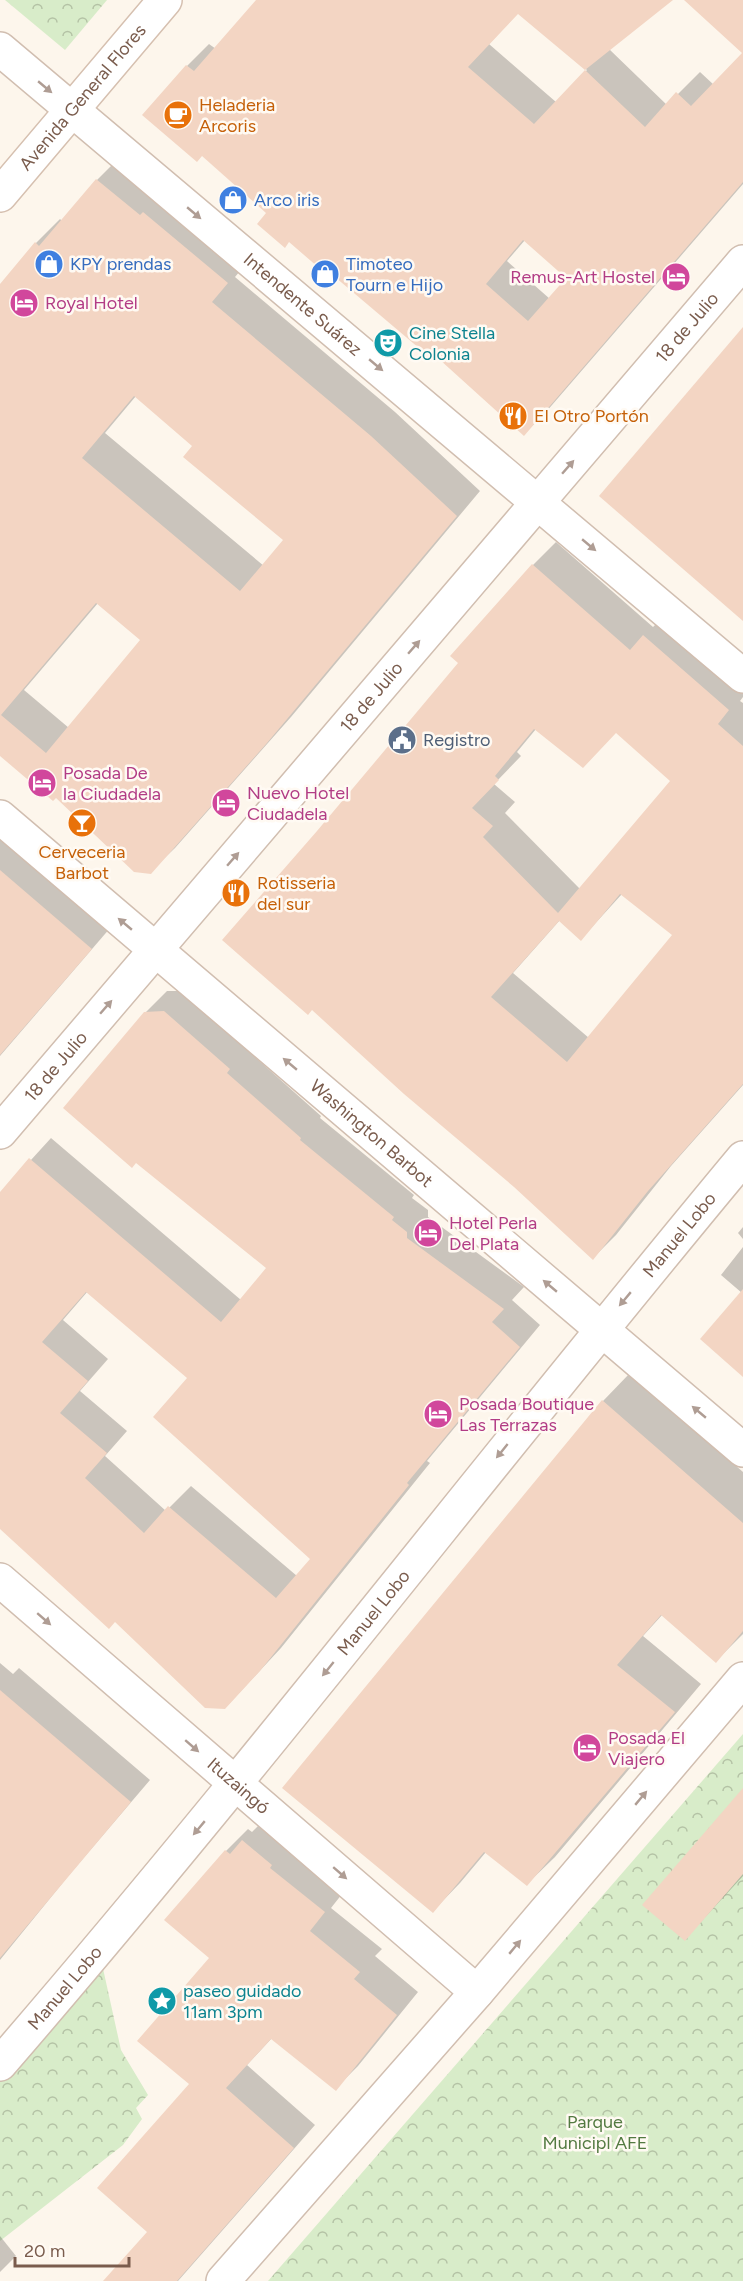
<svg xmlns="http://www.w3.org/2000/svg" width="743" height="2281" font-family="Figtree,sans-serif">
  <style>
    .forest { fill: url(#forest-crowns) }
    .shadow { fill: #0003; fill-rule: evenodd }
    .building { fill: #f3d5c3; fill-rule: evenodd }
    .lines { fill: none; stroke-linecap: round; stroke-linejoin: round }
    .street-casing { stroke: #d1beb0; stroke-width: 36 }
    .secondary-casing { stroke: #d6c0b0; stroke-width: 36 }
    .street { stroke: #fff; stroke-width: 33 }
    .secondary { stroke: #fff; stroke-width: 33 }
    .oneway { fill: #af9d94 }
    .labels { text-anchor: middle; stroke-width: 5; stroke-linejoin: round; paint-order: stroke }
    .street-label { font-size: 18px; fill: #7a5c4d; stroke: #fffaf3 }
    .food-label { font-size: 18px; fill: #c56008; stroke: #fffaf3; text-anchor: start }
    .shop-label { font-size: 18px; fill: #366cbe; stroke: #fffaf3; text-anchor: start }
    .hotel-label { font-size: 18px; fill: #b23c85; stroke: #fffaf3; text-anchor: start }
    .culture-label { font-size: 18px; fill: #0d838f; stroke: #fffaf3; text-anchor: start }
    .service-label { font-size: 18px; fill: #4e5e75; stroke: #fffaf3; text-anchor: start }
    .park-label { font-size: 18px; fill: #537a41; stroke: #fffaf3 }
  </style>
  <defs>
    <pattern id="forest-crowns" width="20" height="18" patternUnits="userSpaceOnUse" patternTransform="scale(1.5)"><rect width="20" height="18" fill="#d8ecc9"/><path d="M2 6a3 3 0 1 1 6 0M12 15a3 3 0 1 1 6 0" fill="none" stroke="#b4c2a5"/></pattern>
  </defs>
  <rect width="100%" height="100%" fill="#fdf6ec"/>
  <!-- forest -->
  <g class="forest">
    <path d="M 5,0 L 107,0 L 65,50 Z"/>
    <path d="M 743,1734 L 743,2281 L 268,2281 Z"/>
    <path d="M 102,1964 L 121,2050 L 148,2095 L 136,2108 L 142,2119 L 123,2145 L 0,2241 L 0,2081 Z"/>
  </g>
  <!-- shadow -->
  <g class="shadow">
    <path d="M 258,0 L 671,0 L 609,49 L 667,105 L 700,72 L 714,85 L 743,55 L 743,184 L 546,412 L 524,434 L 430,348 L 268,213 L 187,66 L 209,44 L 216,49 ZM 518,13 L 587,70 L 556,102 L 489,44 ZM 525,240 L 568,278 L 550,299 L 507,261 Z"/>
    <path d="M 121,156 L 251,258 L 235,277 L 395,412 L 480,491 L 291,717 L 175,848 L 150,872 L 56,796 L 0,754 L 0,286 L 36,243 L 60,219 L 62,221 L 97,180 ZM 136,396 L 194,446 L 285,540 L 264,566 L 105,433 ZM 98,603 L 142,640 L 69,728 L 24,690 Z"/>
    <path d="M 556,542 L 653,627 L 667,613 L 743,679 L 743,697 L 740,701 L 743,703 L 743,1085 L 671,1166 L 616,1235 L 593,1258 L 318,832 L 460,663 L 533,565 ZM 536,729 L 617,732 L 672,781 L 580,889 L 505,813 L 515,802 L 494,784 L 521,756 L 517,752 ZM 622,894 L 674,935 L 589,1038 L 513,973 L 560,920 L 581,939 Z"/>
    <path d="M 0,833 L 111,927 L 0,1056 Z"/>
    <path d="M 167,991 L 186,991 L 250,1047 L 248,1051 L 321,1116 L 320,1118 L 414,1195 L 412,1198 L 428,1210 L 428,1217 L 524,1287 L 512,1300 L 540,1325 L 427,1461 L 430,1463 L 281,1648 L 225,1708 L 0,1527 L 0,1194 L 51,1138 L 241,1300 L 268,1268 L 145,1013 ZM 88,1291 L 189,1378 L 312,1559 L 297,1576 L 191,1486 L 166,1511 L 105,1456 L 127,1431 L 80,1391 L 108,1359 L 63,1320 Z"/>
    <path d="M 743,1227 L 743,1239 L 738,1233 Z"/>
    <path d="M 743,1247 L 743,1375 L 742,1293 L 721,1275 Z"/>
    <path d="M 630,1373 L 743,1472 L 743,1634 L 716,1661 L 663,1614 L 643,1636 L 701,1684 L 555,1857 L 527,1884 L 486,1852 L 460,1883 L 433,1911 L 603,1401 Z"/>
    <path d="M 0,1663 L 13,1674 L 19,1668 L 150,1780 L 69,1875 L 0,1960 Z"/>
    <path d="M 743,1790 L 743,1876 L 685,1939 Z"/>
    <path d="M 265,1819 L 346,1889 L 331,1908 L 382,1949 L 375,1956 L 418,1992 L 358,2066 L 335,2089 L 272,2038 L 247,2065 L 315,2125 L 178,2281 L 105,2281 L 149,2232 L 191,2084 L 226,1851 L 248,1829 L 252,1832 Z"/>
    <path d="M 0,2236 L 16,2256 L 0,2272 Z"/>
  </g>
  <!-- building -->
  <g class="building">
    <path d="M 256,0 L 673,0 L 585,70 L 645,127 L 676,92 L 691,106 L 742,53 L 684,0 L 743,0 L 743,182 L 524,436 L 429,350 L 426,354 L 335,277 L 333,280 L 289,242 L 285,248 L 257,224 L 266,213 L 202,156 L 197,162 L 142,115 L 186,65 L 194,71 ZM 518,14 L 585,70 L 534,124 L 468,67 ZM 523,240 L 566,278 L 528,321 L 486,284 Z"/>
    <path d="M 96,179 L 140,215 L 143,212 L 228,283 L 212,302 L 371,436 L 457,516 L 267,743 L 151,874 L 134,872 L 56,798 L 53,801 L 0,756 L 0,284 L 35,242 L 39,246 ZM 134,396 L 192,446 L 183,457 L 283,540 L 240,591 L 82,458 ZM 96,603 L 140,640 L 46,753 L 1,715 Z"/>
    <path d="M 743,327 L 743,621 L 599,496 Z"/>
    <path d="M 532,564 L 630,650 L 643,635 L 729,710 L 718,724 L 743,746 L 743,1084 L 648,1191 L 593,1260 L 514,1187 L 404,1094 L 312,1010 L 308,1015 L 222,940 L 317,831 L 458,663 L 450,656 ZM 534,729 L 583,768 L 616,733 L 670,781 L 558,913 L 483,837 L 493,826 L 472,808 L 499,780 L 495,776 ZM 620,894 L 672,935 L 567,1062 L 491,997 L 559,921 L 581,941 Z"/>
    <path d="M 0,870 L 92,949 L 0,1055 Z"/>
    <path d="M 164,1011 L 230,1069 L 227,1073 L 301,1138 L 300,1140 L 394,1217 L 392,1220 L 407,1232 L 407,1238 L 504,1309 L 492,1322 L 520,1347 L 407,1483 L 409,1485 L 260,1671 L 225,1709 L 205,1708 L 115,1622 L 109,1629 L 0,1529 L 0,1192 L 29,1158 L 221,1322 L 266,1268 L 136,1163 L 132,1168 L 63,1108 L 144,1012 ZM 86,1292 L 187,1378 L 153,1417 L 310,1559 L 276,1598 L 168,1506 L 144,1533 L 85,1478 L 107,1453 L 60,1413 L 88,1381 L 42,1342 Z"/>
    <path d="M 743,1289 L 743,1377 L 700,1339 Z"/>
    <path d="M 602,1400 L 743,1523 L 743,1631 L 716,1663 L 661,1615 L 617,1665 L 675,1712 L 527,1886 L 484,1852 L 433,1913 L 282,1788 Z"/>
    <path d="M 0,1690 L 131,1802 L 0,1958 Z"/>
    <path d="M 743,1788 L 743,1874 L 685,1941 L 642,1905 Z"/>
    <path d="M 242,1840 L 272,1865 L 270,1868 L 325,1912 L 310,1931 L 360,1972 L 354,1979 L 397,2015 L 336,2091 L 271,2039 L 226,2088 L 294,2148 L 177,2281 L 103,2281 L 147,2232 L 97,2188 L 189,2084 L 137,2041 L 209,1958 L 164,1920 L 225,1850 L 230,1854 Z"/>
  </g>
  <g class="lines">
    <!-- street casing -->
    <g class="street-casing">
      <g id="street">
        <path id="s1" d="M 0,49 L 743,676"/>
        <path id="s2" d="M 0,817 L 743,1450"/>
        <path id="s3" d="M 0,1132 L 743,262"/>
        <path id="s4" d="M 0,1580 L 477,1992"/>
        <path id="s5" d="M 0,2064 C 256,1768 493,1458 743,1158"/>
        <path d="M 223,2281 L 477,1992 L 743,1679"/>
      </g>
    </g>
    <!-- secondary casing -->
    <g class="secondary-casing">
      <g id="secondary">
        <path id="s6" d="M 0,195 L 165,0"/>
      </g>
    </g>
    <!-- street -->
    <use href="#street" class="street"/>
    <!-- secondary -->
    <use href="#secondary" class="secondary"/>
  </g>
  <!-- one-way arrows -->
  <defs><path id="oneway-solid" d="M-6-.8H1V-3.2L6.5 0L1 3.2V.8H-6Z" transform="scale(1.5)"/></defs>
  <g class="oneway">
    <use href="#oneway-solid" transform="translate(45 87) rotate(40)"/>
    <use href="#oneway-solid" transform="translate(194 213) rotate(40)"/>
    <use href="#oneway-solid" transform="translate(376 365) rotate(40)"/>
    <use href="#oneway-solid" transform="translate(568 467) rotate(-49)"/>
    <use href="#oneway-solid" transform="translate(589 545) rotate(40)"/>
    <use href="#oneway-solid" transform="translate(414 647) rotate(-49)"/>
    <use href="#oneway-solid" transform="translate(233 859) rotate(-49)"/>
    <use href="#oneway-solid" transform="translate(125 924) rotate(-140)"/>
    <use href="#oneway-solid" transform="translate(106 1007) rotate(-49)"/>
    <use href="#oneway-solid" transform="translate(290 1064) rotate(-140)"/>
    <use href="#oneway-solid" transform="translate(550 1286) rotate(-140)"/>
    <use href="#oneway-solid" transform="translate(625 1299) rotate(130)"/>
    <use href="#oneway-solid" transform="translate(699 1412) rotate(-140)"/>
    <use href="#oneway-solid" transform="translate(502 1451) rotate(129)"/>
    <use href="#oneway-solid" transform="translate(44 1619) rotate(41)"/>
    <use href="#oneway-solid" transform="translate(328 1669) rotate(129)"/>
    <use href="#oneway-solid" transform="translate(192 1746) rotate(41)"/>
    <use href="#oneway-solid" transform="translate(641 1798) rotate(-50)"/>
    <use href="#oneway-solid" transform="translate(199 1828) rotate(130)"/>
    <use href="#oneway-solid" transform="translate(340 1873) rotate(41)"/>
    <use href="#oneway-solid" transform="translate(515 1947) rotate(-50)"/>
  </g>
  <!-- icons -->
  <defs>
    <g id="cafe-disc" transform="scale(1.5)"><circle r="9.5" fill="#e8710a" stroke="#fffaf3"/><path d="M-5.5-4.5H6V0H3Q3 3.5 0 3.5H-2.5Q-5.5 3.5-5.5 0ZM3-3.2v2h1.7v-2ZM-6 4.5H4V6H-6Z" fill="#fff"/></g>
    <g id="shop-disc" transform="scale(1.5)"><circle r="9.5" fill="#3f7fe0" stroke="#fffaf3"/><path d="M-5-2.5h2.3a2.7 3.5 0 0 1 5.4 0H5L5.5 6h-11ZM-1.5-2.5h3a1.5 2.3 0 0 0-3 0Z" fill="#fff"/></g>
    <g id="hotel-disc" transform="scale(1.5)"><circle r="9.5" fill="#d1479c" stroke="#fffaf3"/><path d="M-6-4.5h1.5V1H6V5H4.5V3h-9V5H-6ZM-4 0a1.8 1.8 0 1 1 3.6 0ZM.5 0V-2.5h3Q6-2.5 6 0Z" fill="#fff"/></g>
    <g id="theatre-disc" transform="scale(1.5)"><circle r="9.5" fill="#0f9aa8" stroke="#fffaf3"/><path d="M-5-5.5Q0-4 5-5.5V0Q5 5 0 6Q-5 5-5 0ZM-3.3-2.5H-1v1.5H-3.3ZM1-2.5H3.3v1.5H1ZM-2.8 1Q0 5.5 2.8 1Z" fill="#fff"/></g>
    <g id="restaurant-disc" transform="scale(1.5)"><circle r="9.5" fill="#e8710a" stroke="#fffaf3"/><path d="M-5-6h1v4h1v-4h1v4h1v-4h1v5L-1.5 .5V6h-2V.5L-5-1ZM5-6V6H3V1.5H1.5Q1.5-4 5-6Z" fill="#fff"/></g>
    <g id="civic-disc" transform="scale(1.5)"><circle r="9.5" fill="#5c6f8a" stroke="#fffaf3"/><path d="M-.6-6.5H3V-4.5H.6V-3L4-1V1h2V6H-6V1h2V-1L-.6-3ZM-1.2 2.5V6h2.4V2.5Z" fill="#fff"/></g>
    <g id="bar-disc" transform="scale(1.5)"><circle r="9.5" fill="#e8710a" stroke="#fffaf3"/><path d="M-6-5H6L.8 .8V4.5H3.5V6h-7V4.5H-.8V.8Z" fill="#fff"/></g>
    <g id="sight-disc" transform="scale(1.5)"><circle r="9.5" fill="#0f9aa8" stroke="#fffaf3"/><path d="M0-6L1.8-2.2L6-1.7L2.9 1.2L3.7 5.4L0 3.3L-3.7 5.4L-2.9 1.2L-6-1.7L-1.8-2.2Z" fill="#fff"/></g>
  </defs>
  <g fill-rule="evenodd">
    <use href="#cafe-disc" x="178" y="115"/>
    <use href="#shop-disc" x="233" y="200"/>
    <use href="#shop-disc" x="49" y="264"/>
    <use href="#shop-disc" x="325" y="274"/>
    <use href="#hotel-disc" x="676" y="277"/>
    <use href="#hotel-disc" x="24" y="303"/>
    <use href="#theatre-disc" x="388" y="343"/>
    <use href="#restaurant-disc" x="513" y="416"/>
    <use href="#civic-disc" x="402" y="740"/>
    <use href="#hotel-disc" x="42" y="783"/>
    <use href="#hotel-disc" x="226" y="803"/>
    <use href="#bar-disc" x="82" y="823"/>
    <use href="#restaurant-disc" x="236" y="893"/>
    <use href="#hotel-disc" x="428" y="1233"/>
    <use href="#hotel-disc" x="438" y="1414"/>
    <use href="#hotel-disc" x="587" y="1748"/>
    <use href="#sight-disc" x="162" y="2001"/>
  </g>
  <g class="labels">
    <!-- street labels -->
    <g class="street-label">
      <text dy="6" stroke="none"><textPath href="#s6" startOffset="128">Avenida General Flores</textPath></text>
      <text dy="6" stroke="none"><textPath href="#s1" startOffset="396">Intendente Suárez</textPath></text>
      <text dy="6" stroke="none"><textPath href="#s3" startOffset="1058">18 de Julio</textPath></text>
      <text dy="6" stroke="none"><textPath href="#s3" startOffset="572">18 de Julio</textPath></text>
      <text dy="6" stroke="none"><textPath href="#s3" startOffset="86">18 de Julio</textPath></text>
      <text dy="6" stroke="none"><textPath href="#s2" startOffset="488">Washington Barbot</textPath></text>
      <text dy="6" stroke="none"><textPath href="#s5" startOffset="1072">Manuel Lobo</textPath></text>
      <text dy="6" stroke="none"><textPath href="#s5" startOffset="586">Manuel Lobo</textPath></text>
      <text dy="6" stroke="none"><textPath href="#s4" startOffset="315">Ituzaingó</textPath></text>
      <text dy="6" stroke="none"><textPath href="#s5" startOffset="100">Manuel Lobo</textPath></text>
    </g>
    <!-- food labels -->
    <g class="food-label">
      <text x="199" y="111">Heladeria<tspan x="199" dy="21">Arcoris</tspan></text>
      <text x="534" y="422">El Otro Portón</text>
      <text x="82" y="858" text-anchor="middle">Cerveceria<tspan x="82" dy="21">Barbot</tspan></text>
      <text x="257" y="889">Rotisseria<tspan x="257" dy="21">del sur</tspan></text>
    </g>
    <!-- shop labels -->
    <g class="shop-label">
      <text x="254" y="206">Arco iris</text>
      <text x="70" y="270">KPY prendas</text>
      <text x="346" y="270">Timoteo<tspan x="346" dy="21">Tourn e Hijo</tspan></text>
    </g>
    <!-- hotel labels -->
    <g class="hotel-label">
      <text x="655" y="283" text-anchor="end">Remus-Art Hostel</text>
      <text x="45" y="309">Royal Hotel</text>
      <text x="63" y="779">Posada De<tspan x="63" dy="21">la Ciudadela</tspan></text>
      <text x="247" y="799">Nuevo Hotel<tspan x="247" dy="21">Ciudadela</tspan></text>
      <text x="449" y="1229">Hotel Perla<tspan x="449" dy="21">Del Plata</tspan></text>
      <text x="459" y="1410">Posada Boutique<tspan x="459" dy="21">Las Terrazas</tspan></text>
      <text x="608" y="1744">Posada El<tspan x="608" dy="21">Viajero</tspan></text>
    </g>
    <!-- culture labels -->
    <g class="culture-label">
      <text x="409" y="339">Cine Stella<tspan x="409" dy="21">Colonia</tspan></text>
      <text x="183" y="1997">paseo guidado<tspan x="183" dy="21">11am 3pm</tspan></text>
    </g>
    <!-- service labels -->
    <g class="service-label">
      <text x="423" y="746">Registro</text>
    </g>
    <!-- park labels -->
    <g class="park-label">
      <text x="595" y="2128">Parque<tspan x="595" dy="21">Municipl AFE</tspan></text>
    </g>
  </g>
  <!-- scale -->
  <path d="M15 2257v9h114v-9" fill="none" stroke="#7a5c4d" stroke-width="3"/>
  <text x="24" y="2257" font-size="18" fill="#7a5c4d" stroke="#fffaf3" stroke-width="4.5" paint-order="stroke">20 m</text>
</svg>
